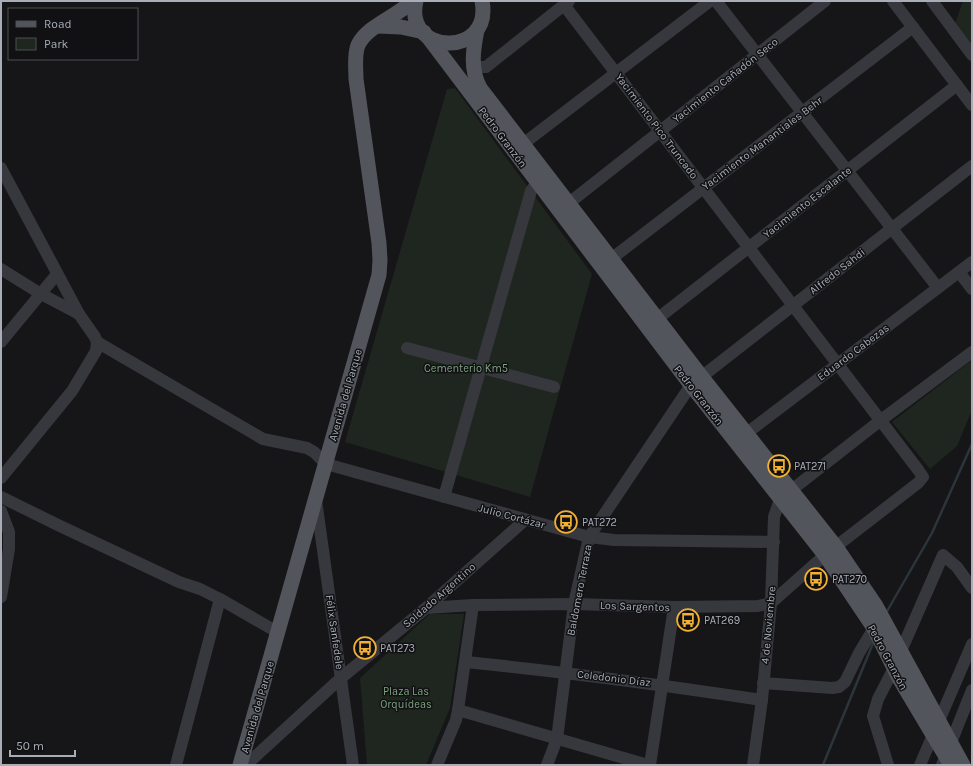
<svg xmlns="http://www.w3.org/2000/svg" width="973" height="766" font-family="Karla,sans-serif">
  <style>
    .green { fill: #1e261f }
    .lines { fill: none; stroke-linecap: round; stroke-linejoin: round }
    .stream { stroke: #2c353c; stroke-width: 2.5 }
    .minor { stroke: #37383d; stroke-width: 12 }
    .major { stroke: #53555c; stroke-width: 15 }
    .labels { text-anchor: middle; stroke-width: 3; stroke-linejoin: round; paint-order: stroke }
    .street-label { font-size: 11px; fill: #a8adb8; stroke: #111113 }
    .park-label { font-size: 11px; fill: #7fa381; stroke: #111113 }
    .poi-label { font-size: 11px; fill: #a8adb8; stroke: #111113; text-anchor: start }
  </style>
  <rect width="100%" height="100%" fill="#161618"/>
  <!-- green -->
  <g class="green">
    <path d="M 963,1 L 972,1 L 972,47 L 955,24 Z"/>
    <path d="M 455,88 L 592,274 L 530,497 L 345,442 L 447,89 Z"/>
    <path d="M 972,360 L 972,410 L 957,446 L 930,469 L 892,422 Z"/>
    <path d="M 430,614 L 464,614 L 450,708 L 426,765 L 367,765 L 360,678 Z"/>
  </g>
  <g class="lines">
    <!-- stream -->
    <g class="stream">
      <path d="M 886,613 L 932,533 L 972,444"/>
      <path d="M 823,765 L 874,641"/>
    </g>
    <!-- minor -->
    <g class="minor">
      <path d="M 716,1 L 938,288"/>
      <path d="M 893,1 L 972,105"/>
      <path d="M 932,1 L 972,55"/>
      <path d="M 473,67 L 486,67 L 569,1"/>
      <path d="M 523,144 L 710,1"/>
      <path d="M 1,168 L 79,314 L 95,337 L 97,342"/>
      <path d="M 569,203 L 825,1"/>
      <path d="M 611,259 L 913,27"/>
      <path d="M 1,269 L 41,294 L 79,314"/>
      <path d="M 959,272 L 972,289"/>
      <path d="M 657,319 L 957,85"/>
      <path d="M 1,342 L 57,274"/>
      <path d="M 97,342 L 263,439 L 307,448 L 314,452 L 326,464 L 589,537 L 614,540 L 774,542"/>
      <path d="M 407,348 L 554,387"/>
      <path d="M 739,439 L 972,262"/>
      <path d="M 1,478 L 72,391 L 96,351 L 97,342"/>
      <path d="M 1,497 L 60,526 L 179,582 L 200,589 L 220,599 L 279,633"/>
      <path d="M 444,497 L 531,191 L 537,182 L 544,177"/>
      <path d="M 316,500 L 353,765"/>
      <path d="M 1,511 L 9,532 L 9,549 L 1,597"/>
      <path d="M 426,608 L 473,605 L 574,604 L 674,607 L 758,606 L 771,603 L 825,555 L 918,483 L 923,477 L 919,471 L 564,5"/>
      <path d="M 901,651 L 943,555 L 957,567 L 972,588"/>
      <path d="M 466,662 C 565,672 663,685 762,700"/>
      <path d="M 763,683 L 832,688 L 839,687 L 845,682 L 859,653 L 874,628"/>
      <path d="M 458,710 L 648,765"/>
      <path d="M 176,765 L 220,599"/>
      <path d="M 246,765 L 341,678 L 426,608 L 525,520"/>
      <path d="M 437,765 L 456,720 L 458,710 L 473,605"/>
      <path d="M 547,765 L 557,739 L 574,604 L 589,537 L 691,385 L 972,166"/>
      <path d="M 650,765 L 674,607"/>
      <path d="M 753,765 L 762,700 L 771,603 L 774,517 L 780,499 L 881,420 L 972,352"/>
      <path d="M 888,765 L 873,716 L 878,699 L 894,668"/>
      <path d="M 920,765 L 972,644"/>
      <path d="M 942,765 L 972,690"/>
    </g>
    <!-- major -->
    <g class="major">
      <path d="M 416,1 C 403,55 493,59 482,1"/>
      <path d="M 378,26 L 401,27 L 424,32"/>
      <path d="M 477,30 C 473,50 470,69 480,88 L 701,376 L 836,547 L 876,606 L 963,765"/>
      <path d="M 428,37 L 691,385 L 825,555 L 874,628 L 899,678 L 951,765"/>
      <path d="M 240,765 L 379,275 L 380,260 L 379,243 L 356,79 C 356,69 354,55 358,45 C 368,25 397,17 412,1"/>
    </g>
  </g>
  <!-- icons -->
  <defs>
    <g id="bus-ring" transform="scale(1.15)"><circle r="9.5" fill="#111113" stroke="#f2b134" stroke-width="1.5"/><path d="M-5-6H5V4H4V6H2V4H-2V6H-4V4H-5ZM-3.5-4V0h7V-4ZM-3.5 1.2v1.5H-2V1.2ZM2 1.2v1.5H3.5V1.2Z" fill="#f2b134"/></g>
  </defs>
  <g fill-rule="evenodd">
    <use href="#bus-ring" x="779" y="466"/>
    <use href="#bus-ring" x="566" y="522"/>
    <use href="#bus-ring" x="816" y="579"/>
    <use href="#bus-ring" x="688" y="620"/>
    <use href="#bus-ring" x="365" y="648"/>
  </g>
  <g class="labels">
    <!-- street labels -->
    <g class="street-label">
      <text transform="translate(725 80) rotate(-38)" y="4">Yacimiento Cañadón Seco</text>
      <text transform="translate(657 126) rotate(53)" y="4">Yacimiento Pico Truncado</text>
      <text transform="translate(503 137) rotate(53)" y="4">Pedro Granzón</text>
      <text transform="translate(762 143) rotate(-37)" y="4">Yacimiento Manantiales Behr</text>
      <text transform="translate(807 202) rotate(-38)" y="4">Yacimiento Escalante</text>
      <text transform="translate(837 271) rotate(-38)" y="4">Alfredo Sahdi</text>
      <text transform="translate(853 352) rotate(-37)" y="4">Eduardo Cabezas</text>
      <text transform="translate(345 395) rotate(-74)" y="4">Avenida del Parque</text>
      <text transform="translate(699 395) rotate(52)" y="4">Pedro Granzón</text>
      <text transform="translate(512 516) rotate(15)" y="4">Julio Cortázar</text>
      <text transform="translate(579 590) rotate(-79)" y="4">Baldomero Terraza</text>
      <text transform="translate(439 595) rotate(-41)" y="4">Soldado Argentino</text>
      <text transform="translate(635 606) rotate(2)" y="4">Los Sargentos</text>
      <text transform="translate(768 625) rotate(-85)" y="4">4 de Noviembre</text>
      <text transform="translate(335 632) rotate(82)" y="4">Félix Sanfedele</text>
      <text transform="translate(888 657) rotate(62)" y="4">Pedro Granzón</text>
      <text transform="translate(614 678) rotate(7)" y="4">Celedonio Díaz</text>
      <text transform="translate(257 707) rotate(-74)" y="4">Avenida del Parque</text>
    </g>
    <!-- park labels -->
    <g class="park-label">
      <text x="466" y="372">Cementerio Km5</text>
      <text x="406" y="695">Plaza Las<tspan x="406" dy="13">Orquídeas</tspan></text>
    </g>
    <!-- poi labels -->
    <g class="poi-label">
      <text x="794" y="470">PAT271</text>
      <text x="582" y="526">PAT272</text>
      <text x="832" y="583">PAT270</text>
      <text x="704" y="624">PAT269</text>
      <text x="380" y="652">PAT273</text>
    </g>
  </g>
  <!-- border -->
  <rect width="973" height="766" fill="none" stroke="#a8adb8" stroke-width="4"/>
  <!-- legend -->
  <rect x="8" y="8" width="130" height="52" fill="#111113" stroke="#4d4f55"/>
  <rect x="16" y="21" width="20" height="6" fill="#53555c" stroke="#4d4f55"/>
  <text x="44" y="28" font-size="12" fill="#a8adb8">Road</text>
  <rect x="16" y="38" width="20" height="12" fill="#1e261f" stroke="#4d4f55"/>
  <text x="44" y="48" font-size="12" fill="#a8adb8">Park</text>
  <!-- scale -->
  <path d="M10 750v6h65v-6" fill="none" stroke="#a8adb8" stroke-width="2"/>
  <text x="16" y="750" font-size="12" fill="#a8adb8" stroke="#111113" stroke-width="3" paint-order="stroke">50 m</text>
</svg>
